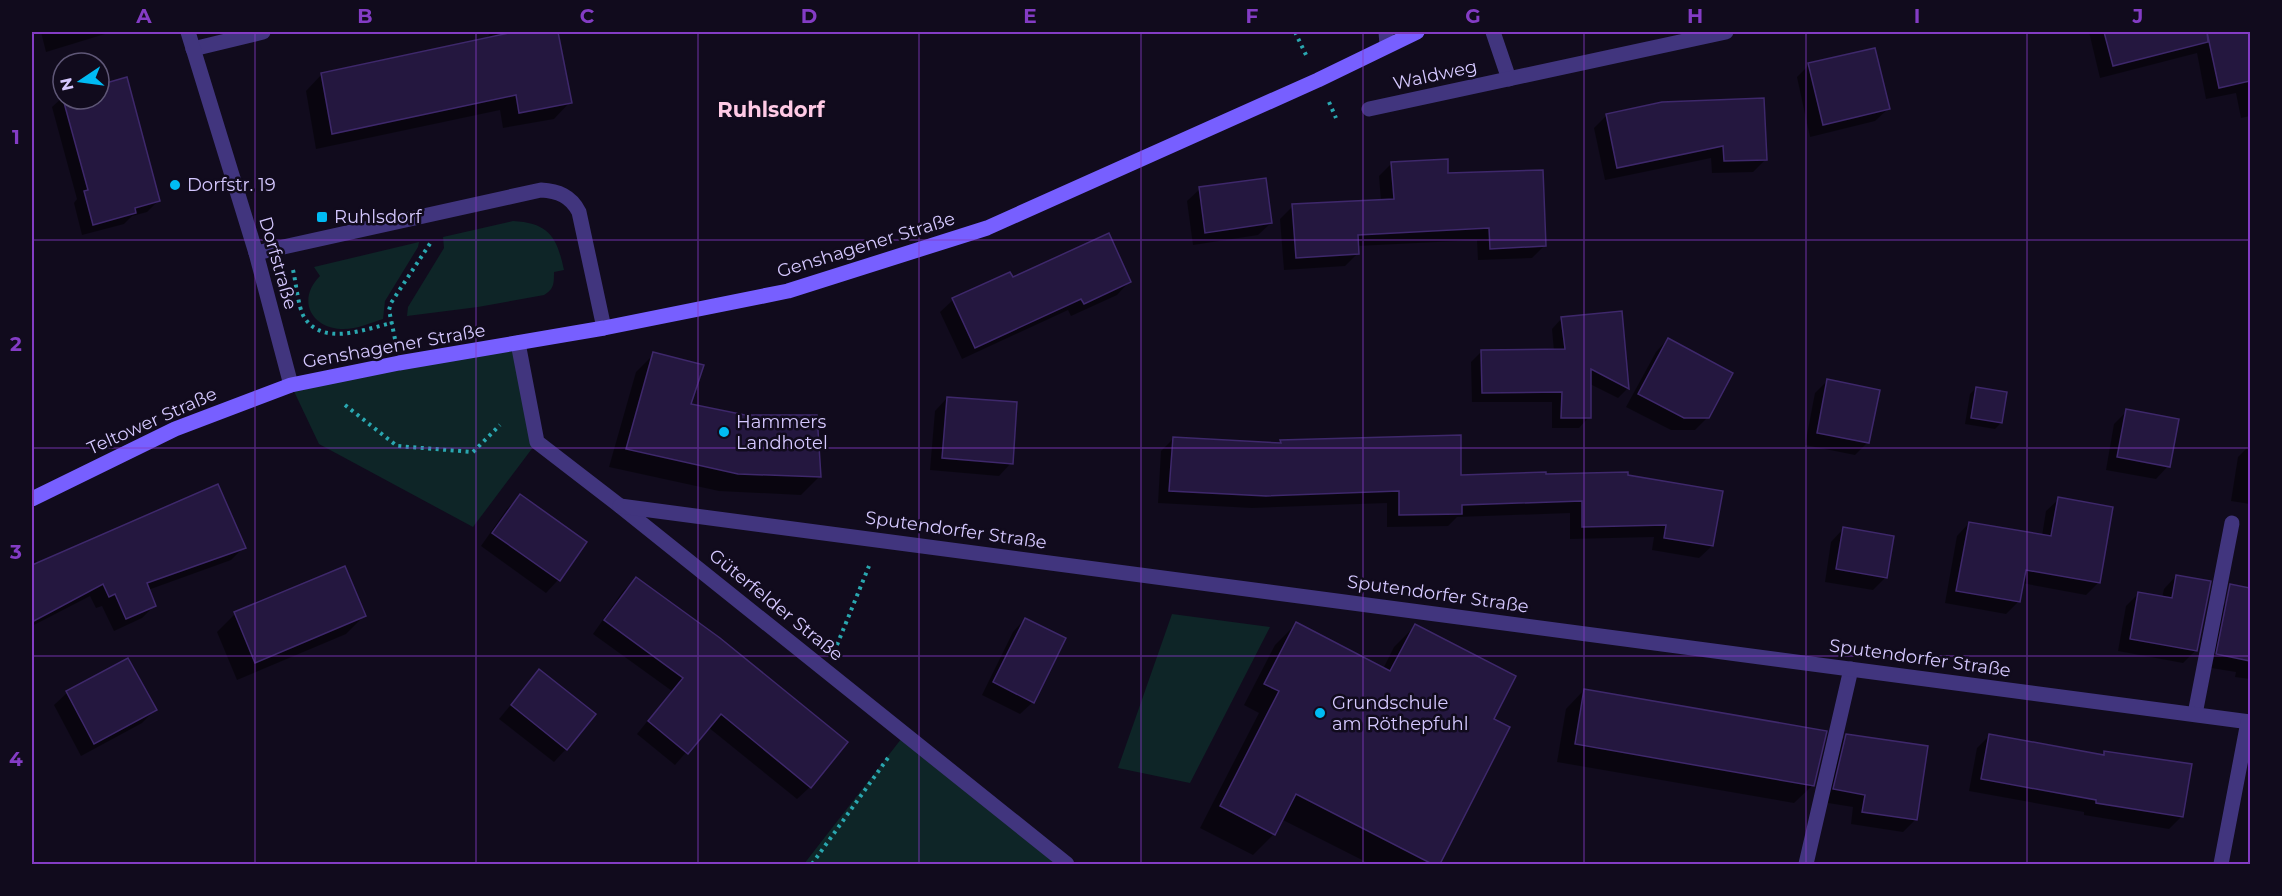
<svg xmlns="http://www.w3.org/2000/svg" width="2282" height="896" font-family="Montserrat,sans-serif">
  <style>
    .green { fill: #0e2527 }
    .shadow { fill: #0007 }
    .building { fill: #24173f; stroke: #3e286b; stroke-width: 1.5 }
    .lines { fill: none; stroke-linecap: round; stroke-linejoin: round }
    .path { stroke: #2aa7b0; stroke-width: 4; stroke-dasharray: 3 4.5; stroke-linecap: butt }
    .lane { stroke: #41357e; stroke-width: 15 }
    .street { stroke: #41357e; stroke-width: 15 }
    .secondary { stroke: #775fff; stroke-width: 15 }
    .grid { fill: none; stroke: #843cc5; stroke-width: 1.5; stroke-opacity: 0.55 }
    .poi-dot { fill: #00bbf3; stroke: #110b1d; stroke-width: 2 }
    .labels { text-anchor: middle; stroke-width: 5; stroke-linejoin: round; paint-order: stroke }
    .street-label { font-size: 18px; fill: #d5c8ff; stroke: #110b1d }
    .poi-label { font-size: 18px; fill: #d5c8ff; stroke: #110b1d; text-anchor: start }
    .quarter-label { font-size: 21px; font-weight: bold; fill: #ffcae5; stroke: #110b1d }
    .neatline { fill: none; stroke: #843cc5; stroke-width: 2 }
    .grid-label { font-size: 20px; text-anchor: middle; font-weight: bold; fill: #843cc5 }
  </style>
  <rect width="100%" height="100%" fill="#110b1d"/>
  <!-- green -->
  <g class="green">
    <path d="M 513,221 C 550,223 557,238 564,270 L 554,272 C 554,284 554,289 544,295 L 478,307 L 407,316 L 408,307 L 444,248 L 443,237 Z"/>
    <path d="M 419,242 L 418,247 L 385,301 L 383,319 C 370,323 355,330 341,329 C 310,327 297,299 320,276 L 314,267 Z"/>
    <path d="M 518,343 L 537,442 L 473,527 L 319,444 L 291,385 Z"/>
    <path d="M 1172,614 L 1270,627 L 1190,783 L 1118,768 Z"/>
    <path d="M 905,734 L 1067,864 L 804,864 Z"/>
  </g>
  <!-- shadow -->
  <g class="shadow">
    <path d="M 41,32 L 108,32 L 105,34 L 46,52 Z"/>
    <path d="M 491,32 L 556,32 L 570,102 L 554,119 L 503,128 L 500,110 L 316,149 L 306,91 L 322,74 L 486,39 Z"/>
    <path d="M 2089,32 L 2250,32 L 2250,116 L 2241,118 L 2236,93 L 2206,99 L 2197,53 L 2100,78 Z"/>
    <path d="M 1809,65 L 1888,109 L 1875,121 L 1810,137 L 1797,77 Z"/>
    <path d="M 99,87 L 158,201 L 147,212 L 132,216 L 124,224 L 82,235 L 74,203 L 77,199 L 52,107 L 63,97 L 63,99 L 99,99 Z"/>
    <path d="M 1662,104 L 1766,159 L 1753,172 L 1712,173 L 1711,158 L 1605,180 L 1594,128 L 1607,115 Z"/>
    <path d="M 1392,163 L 1447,174 L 1544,246 L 1532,258 L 1478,260 L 1477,240 L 1357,246 L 1357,254 L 1345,266 L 1284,270 L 1280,219 L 1293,206 L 1381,201 L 1379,176 Z"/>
    <path d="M 1200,189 L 1271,223 L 1258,235 L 1193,245 L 1187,201 Z"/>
    <path d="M 1012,279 L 1129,282 L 1117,295 L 1071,316 L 1068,310 L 962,359 L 940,312 L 953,300 Z"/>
    <path d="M 1621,313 L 1628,388 L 1618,398 L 1590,384 L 1589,417 L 1579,428 L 1552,428 L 1552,402 L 1472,402 L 1471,362 L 1482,351 L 1554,351 L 1552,329 L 1562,318 Z"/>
    <path d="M 1668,339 L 1708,417 L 1695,430 L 1671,430 L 1626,407 L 1656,352 Z"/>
    <path d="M 654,354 L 689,405 L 819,477 L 801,495 L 719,491 L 609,467 L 636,372 Z"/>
    <path d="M 1827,381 L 1868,442 L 1855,455 L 1805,445 L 1815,393 Z"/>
    <path d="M 1976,388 L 2001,423 L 1995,429 L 1965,424 L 1970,394 Z"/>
    <path d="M 947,398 L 1011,463 L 999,476 L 930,470 L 935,411 Z"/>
    <path d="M 2127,411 L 2168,466 L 2156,479 L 2106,470 L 2114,424 Z"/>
    <path d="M 1173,439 L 1278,444 L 1281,442 L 1460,476 L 1626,476 L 1712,546 L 1699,558 L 1652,550 L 1654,537 L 1570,539 L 1570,513 L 1457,517 L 1448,526 L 1387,527 L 1387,503 L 1252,508 L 1158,503 L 1161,451 Z"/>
    <path d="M 2250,445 L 2250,504 L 2231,501 L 2238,457 Z"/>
    <path d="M 520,496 L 585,542 L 558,580 L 546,593 L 481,546 L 507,509 Z"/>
    <path d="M 2059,499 L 2099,582 L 2086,595 L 2022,583 L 2019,601 L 2006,614 L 1945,603 L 1957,536 L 1969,523 L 2042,536 L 2046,511 Z"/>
    <path d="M 1843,529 L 1886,577 L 1873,590 L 1825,582 L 1831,542 Z"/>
    <path d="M 244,547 L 231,560 L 148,590 L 155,605 L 142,618 L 114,631 L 102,606 L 96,608 L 90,596 L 32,626 L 32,562 L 36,560 L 38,564 Z"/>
    <path d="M 2176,576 L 2196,650 L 2183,663 L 2118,651 L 2126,606 L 2139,593 L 2162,598 L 2164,589 Z"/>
    <path d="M 636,579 L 810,787 L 797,799 L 708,727 L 675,765 L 637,734 L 672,691 L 593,634 L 623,591 Z"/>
    <path d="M 2228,601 L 2250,605 L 2250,679 L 2235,677 L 2236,672 L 2205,667 L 2215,614 Z"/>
    <path d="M 235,614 L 364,616 L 346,634 L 237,680 L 217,632 Z"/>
    <path d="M 1025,619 L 1033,702 L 1020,714 L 982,695 L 1013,632 Z"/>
    <path d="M 1296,624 L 1383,669 L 1394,647 L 1415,626 L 1492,719 L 1508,727 L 1438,864 L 1370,864 L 1281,819 L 1274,834 L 1253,855 L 1200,828 L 1259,713 L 1244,705 L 1275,645 Z"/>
    <path d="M 128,660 L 155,710 L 142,723 L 81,756 L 54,705 L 67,693 Z"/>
    <path d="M 539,671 L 566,749 L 554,762 L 499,719 Z"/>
    <path d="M 1584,690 L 1813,785 L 1794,803 L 1557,762 L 1566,709 Z"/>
    <path d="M 1847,735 L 1915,820 L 1903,832 L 1851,824 L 1853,807 L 1822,802 L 1834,748 Z"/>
    <path d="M 1990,735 L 2101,756 L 2105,752 L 2182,816 L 2169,829 L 2084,815 L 2084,812 L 1969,791 L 1977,748 Z"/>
  </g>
  <!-- building -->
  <g class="building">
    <path d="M 514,32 L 558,32 L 572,103 L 519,113 L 516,95 L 332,134 L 321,73 Z"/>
    <path d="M 2104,32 L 2250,32 L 2250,81 L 2219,88 L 2207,32 L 2208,42 L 2113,66 Z"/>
    <path d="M 1875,48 L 1890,109 L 1823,125 L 1808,63 Z"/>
    <path d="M 127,77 L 160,201 L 135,208 L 136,213 L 93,225 L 84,191 L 88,190 L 63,99 L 99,99 L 99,85 Z"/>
    <path d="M 1764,98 L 1767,160 L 1724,161 L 1723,146 L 1617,168 L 1606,114 L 1662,102 Z"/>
    <path d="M 1448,159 L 1448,173 L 1543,170 L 1546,246 L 1490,249 L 1489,228 L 1358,235 L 1359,254 L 1296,258 L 1292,204 L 1394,199 L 1391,162 Z"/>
    <path d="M 1266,178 L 1272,223 L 1205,233 L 1199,187 Z"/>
    <path d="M 1109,233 L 1131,282 L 1084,304 L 1081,299 L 975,348 L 952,298 L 1010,272 L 1013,277 Z"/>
    <path d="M 1622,311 L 1629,389 L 1591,369 L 1591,418 L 1561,418 L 1562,392 L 1482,393 L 1481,350 L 1565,349 L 1561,317 Z"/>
    <path d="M 1668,338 L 1733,373 L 1709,418 L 1684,418 L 1638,394 Z"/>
    <path d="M 653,352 L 704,365 L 691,404 L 745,415 L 817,415 L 821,477 L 738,474 L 626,449 Z"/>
    <path d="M 1827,379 L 1880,390 L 1869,443 L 1817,433 Z"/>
    <path d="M 1976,387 L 2007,392 L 2002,423 L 1971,418 Z"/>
    <path d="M 947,397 L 1017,402 L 1013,464 L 942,458 Z"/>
    <path d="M 2126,409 L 2179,419 L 2170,467 L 2117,457 Z"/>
    <path d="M 1461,435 L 1461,475 L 1546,472 L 1546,474 L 1628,472 L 1628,475 L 1723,491 L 1713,546 L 1664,538 L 1666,525 L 1582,527 L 1582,501 L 1462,505 L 1462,514 L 1399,515 L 1399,491 L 1266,496 L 1169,491 L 1173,437 L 1281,443 L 1280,440 Z"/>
    <path d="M 218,484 L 246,548 L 147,583 L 156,606 L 126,619 L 115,594 L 109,597 L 103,584 L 32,622 L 32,565 Z"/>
    <path d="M 520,494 L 587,542 L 560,581 L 492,533 Z"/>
    <path d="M 2058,497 L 2113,507 L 2100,583 L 2026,570 L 2020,602 L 1956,591 L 1969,522 L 2051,536 Z"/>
    <path d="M 1843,527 L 1894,536 L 1887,578 L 1836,569 Z"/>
    <path d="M 345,566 L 366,616 L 255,663 L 234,612 Z"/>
    <path d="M 2176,575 L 2211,581 L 2197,651 L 2130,639 L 2138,592 L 2172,598 Z"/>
    <path d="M 636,577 L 720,638 L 848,742 L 811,788 L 721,714 L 688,754 L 648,721 L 683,678 L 604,620 Z"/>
    <path d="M 2230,584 L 2250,588 L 2250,661 L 2216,654 Z"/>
    <path d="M 1025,618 L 1066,638 L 1034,703 L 993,682 Z"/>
    <path d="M 1296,622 L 1390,671 L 1415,624 L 1516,676 L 1494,719 L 1510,727 L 1440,864 L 1432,864 L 1296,794 L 1275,835 L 1220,806 L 1279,691 L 1264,684 Z"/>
    <path d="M 128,658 L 157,710 L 94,744 L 66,691 Z"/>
    <path d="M 539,669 L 596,714 L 567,750 L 511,705 Z"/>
    <path d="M 1584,689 L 1827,731 L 1814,786 L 1575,744 Z"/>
    <path d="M 1846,734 L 1928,746 L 1917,820 L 1862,812 L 1865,795 L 1833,789 Z"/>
    <path d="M 1989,734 L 2104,755 L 2104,751 L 2192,764 L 2183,817 L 2096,803 L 2096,800 L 1981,779 Z"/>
  </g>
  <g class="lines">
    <!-- path -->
    <g class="path">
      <path d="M 1295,32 L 1307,57"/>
      <path d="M 1329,102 L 1336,118"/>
      <path d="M 293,270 C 296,282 298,307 304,317 C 323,347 364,329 392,323"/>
      <path d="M 395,339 L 389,310 L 391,303 L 431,242"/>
      <path d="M 345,405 L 397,446 L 473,452 L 500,425"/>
      <path d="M 837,645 L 869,566"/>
      <path d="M 812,864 L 890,755"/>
    </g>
    <!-- lane -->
    <g class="lane">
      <path d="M 1386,32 L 1387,45"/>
      <path d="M 193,49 L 263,32"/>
      <path d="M 256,253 L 541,190 C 558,191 571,196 579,212 L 604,328"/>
      <path d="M 2195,714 L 2232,523"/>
      <path d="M 1806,864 L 1851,669"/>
    </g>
    <!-- street -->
    <g class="street">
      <path d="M 188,32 L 256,253 L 291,385"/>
      <path d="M 1493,32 L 1509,79"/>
      <path d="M 1369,109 L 1726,32"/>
      <path d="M 518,343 L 537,442 L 620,506 L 1067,864"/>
      <path d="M 620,506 L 2250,722"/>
      <path d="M 2221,864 L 2248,722"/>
    </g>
    <!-- secondary -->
    <path class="secondary" d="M 32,499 L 175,429 L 291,385 L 399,363 L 604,328 L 788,291 L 987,228 L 1318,80 L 1417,32"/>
  </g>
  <!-- grid -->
  <path class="grid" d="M 255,32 L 255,864M 476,32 L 476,864M 698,32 L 698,864M 919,32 L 919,864M 1141,32 L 1141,864M 1363,32 L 1363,864M 1584,32 L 1584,864M 1806,32 L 1806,864M 2027,32 L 2027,864M 32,240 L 2250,240M 32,448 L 2250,448M 32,656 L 2250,656"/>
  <!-- markers -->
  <g class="poi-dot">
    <circle cx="175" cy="185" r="6"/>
    <rect x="316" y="211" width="12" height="12" rx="3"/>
    <circle cx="724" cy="432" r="6"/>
    <circle cx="1320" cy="713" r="6"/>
  </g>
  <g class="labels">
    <!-- street labels -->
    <g class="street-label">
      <text transform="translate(1435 75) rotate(-12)" y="6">Waldweg</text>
      <text transform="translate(866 245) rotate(-17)" y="6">Genshagener Straße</text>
      <text transform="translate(278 263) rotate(74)" y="6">Dorfstraße</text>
      <text transform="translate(394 346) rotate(-10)" y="6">Genshagener Straße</text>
      <text transform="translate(152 421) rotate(-24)" y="6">Teltower Straße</text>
      <text transform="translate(956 530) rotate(8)" y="6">Sputendorfer Straße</text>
      <text transform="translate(1438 594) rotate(8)" y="6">Sputendorfer Straße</text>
      <text transform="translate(776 605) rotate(39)" y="6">Güterfelder Straße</text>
      <text transform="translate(1920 658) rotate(8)" y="6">Sputendorfer Straße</text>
    </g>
    <!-- poi labels -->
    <g class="poi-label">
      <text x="187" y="191">Dorfstr. 19</text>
      <text x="334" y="223">Ruhlsdorf</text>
      <text x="736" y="428">Hammers<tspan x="736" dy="21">Landhotel</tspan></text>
      <text x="1332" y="709">Grundschule<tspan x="1332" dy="21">am Röthepfuhl</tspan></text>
    </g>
    <!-- quarter labels -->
    <g class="quarter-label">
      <text x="771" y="117">Ruhlsdorf</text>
    </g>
  </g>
  <!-- border -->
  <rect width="2282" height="896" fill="none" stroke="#110b1d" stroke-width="66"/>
  <!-- north arrow -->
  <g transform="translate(81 81) rotate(257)"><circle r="28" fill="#110b1d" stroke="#5f5777" stroke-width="1.5"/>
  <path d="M0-4.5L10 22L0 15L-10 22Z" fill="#00bbf3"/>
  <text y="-9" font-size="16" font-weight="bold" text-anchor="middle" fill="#d5c8ff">N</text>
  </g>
  <rect x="33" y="33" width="2216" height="830" class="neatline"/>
  <g class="grid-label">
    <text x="144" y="23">A</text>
    <text x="365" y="23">B</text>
    <text x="587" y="23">C</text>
    <text x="809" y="23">D</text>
    <text x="1030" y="23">E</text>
    <text x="1252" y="23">F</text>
    <text x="1473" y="23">G</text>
    <text x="1695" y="23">H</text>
    <text x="1917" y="23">I</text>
    <text x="2138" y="23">J</text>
    <text x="16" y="144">1</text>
    <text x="16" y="351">2</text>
    <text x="16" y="559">3</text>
    <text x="16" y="766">4</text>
  </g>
</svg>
